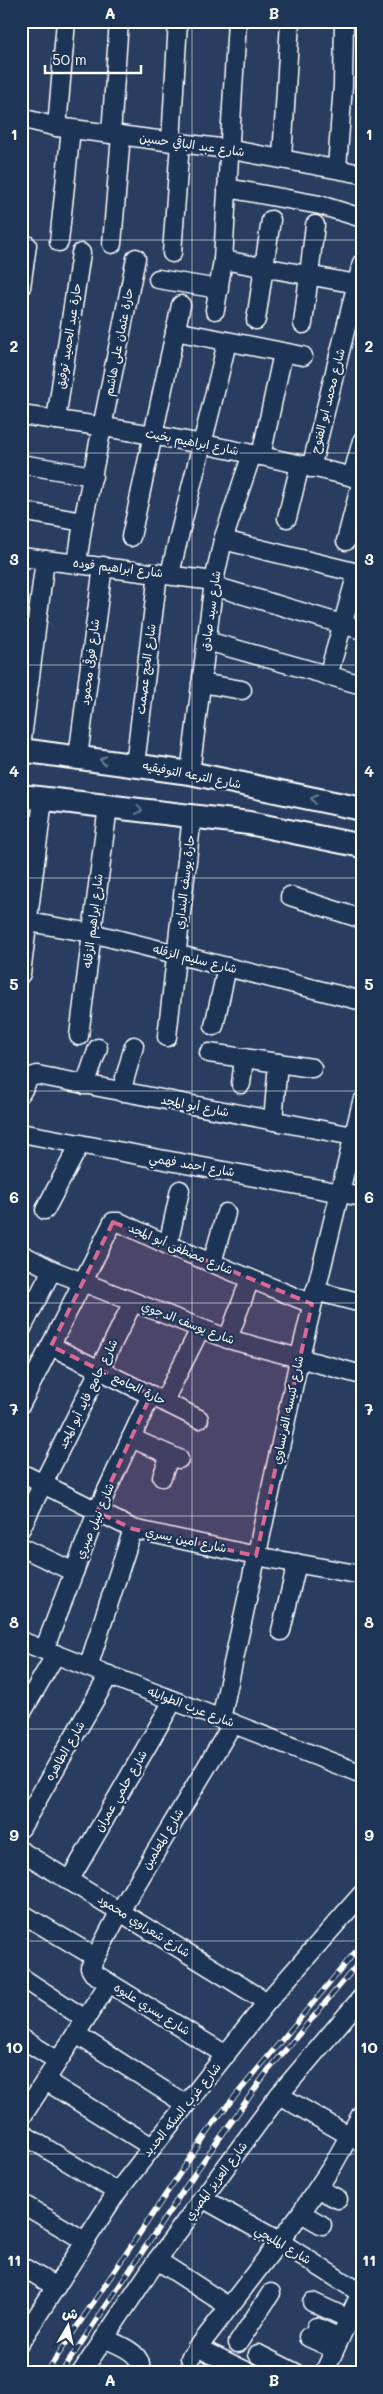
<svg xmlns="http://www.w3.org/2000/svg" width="383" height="2394" font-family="Mali,'Playpen Sans Arabic',sans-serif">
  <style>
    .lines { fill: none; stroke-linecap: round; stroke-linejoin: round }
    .minor-casing { stroke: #fff; stroke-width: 21 }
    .major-casing { stroke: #fff; stroke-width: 26 }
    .minor { stroke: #1d3557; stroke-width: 18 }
    .major { stroke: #1d3557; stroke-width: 22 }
    .rail-casing { stroke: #fff; stroke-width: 5.5 }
    .rail { stroke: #1d3557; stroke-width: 4; stroke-dasharray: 11; stroke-linecap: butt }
    .oneway { stroke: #6c7c92 }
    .marked { fill: #d76994; fill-opacity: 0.2; stroke: #d76994; stroke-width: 4; stroke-dasharray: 10 6; stroke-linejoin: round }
    .grid { fill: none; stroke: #fff; stroke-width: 1; stroke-opacity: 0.55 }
    .labels { text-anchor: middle; stroke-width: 4.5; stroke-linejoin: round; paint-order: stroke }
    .street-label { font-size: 12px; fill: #fff; stroke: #1d3557 }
    .neatline { fill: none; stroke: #fff; stroke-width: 2 }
    .grid-label { font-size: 16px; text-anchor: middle; font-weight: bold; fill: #fff }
  </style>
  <rect width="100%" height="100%" fill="#293d60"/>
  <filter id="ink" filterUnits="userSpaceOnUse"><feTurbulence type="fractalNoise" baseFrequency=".02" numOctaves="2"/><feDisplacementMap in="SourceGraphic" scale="10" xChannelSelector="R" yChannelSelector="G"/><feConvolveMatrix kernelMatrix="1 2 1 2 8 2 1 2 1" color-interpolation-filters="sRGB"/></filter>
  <g filter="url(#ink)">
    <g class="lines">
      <!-- minor casing -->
      <g class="minor-casing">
        <g id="minor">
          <path d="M 21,118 L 57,127 L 227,149 L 362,174"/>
          <path d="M 57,127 L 66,21"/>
          <path d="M 111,134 L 119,21"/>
          <path d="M 171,142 L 178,21"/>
          <path d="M 282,158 L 290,21"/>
          <path d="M 337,168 L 343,85 L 344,21"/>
          <path d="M 227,188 L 320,205 L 362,218"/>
          <path d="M 59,242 L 71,129"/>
          <path d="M 112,244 L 121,135"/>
          <path d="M 172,253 L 180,143"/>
          <path d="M 223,260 L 357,284"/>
          <path d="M 158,279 L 219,289"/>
          <path d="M 21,287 L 27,245"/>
          <path d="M 215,310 L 223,260 L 237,21"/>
          <path d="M 256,320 L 271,220"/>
          <path d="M 303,324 L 315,225"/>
          <path d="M 175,331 L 303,356"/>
          <path d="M 21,415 C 136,430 249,451 362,479"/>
          <path d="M 56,420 L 81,253"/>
          <path d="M 261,456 L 283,353"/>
          <path d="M 21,464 L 93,476"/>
          <path d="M 311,468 L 362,263"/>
          <path d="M 352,477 L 362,441"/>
          <path d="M 21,511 L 83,522"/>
          <path d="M 287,518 L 300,465"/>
          <path d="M 131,537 L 181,305"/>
          <path d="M 223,540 L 362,574"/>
          <path d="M 346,541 L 362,480"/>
          <path d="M 21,557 L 214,581"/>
          <path d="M 77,563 L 83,522 L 136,258"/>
          <path d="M 170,574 C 188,496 209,420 227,342"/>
          <path d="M 214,586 L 362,630"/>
          <path d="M 207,641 L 362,685"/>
          <path d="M 328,676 L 357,573"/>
          <path d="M 201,683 L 242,690"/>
          <path d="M 21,746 L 45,560"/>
          <path d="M 78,757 L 103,566"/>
          <path d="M 135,765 L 158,573"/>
          <path d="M 190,773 L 214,581 L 223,540 L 252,454"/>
          <path d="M 290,896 L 362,919"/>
          <path d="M 28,922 L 92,933 L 362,1001"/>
          <path d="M 21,974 L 43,799"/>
          <path d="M 214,1026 L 227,967"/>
          <path d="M 79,1036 L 108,806"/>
          <path d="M 167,1037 L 192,816"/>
          <path d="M 209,1053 L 312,1068"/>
          <path d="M 241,1084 L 244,1058"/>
          <path d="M 85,1085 L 98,1048"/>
          <path d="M 121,1092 L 134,1046"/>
          <path d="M 21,1093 L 29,1078 L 37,1075 L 353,1136"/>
          <path d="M 273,1121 L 278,1063"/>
          <path d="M 21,1133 L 362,1197"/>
          <path d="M 45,1210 L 80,1144"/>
          <path d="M 168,1245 L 180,1190"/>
          <path d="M 21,1254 L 52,1270 L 228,1339 L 362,1375"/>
          <path d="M 212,1263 L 226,1213"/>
          <path d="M 315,1291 L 362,1303"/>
          <path d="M 21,1330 L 52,1270"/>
          <path d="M 228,1339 L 250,1279"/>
          <path d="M 51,1346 L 199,1419"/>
          <path d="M 164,1401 L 200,1329"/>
          <path d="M 21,1404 L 113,1222 L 119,1222 L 168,1245 L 312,1304"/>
          <path d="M 131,1438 L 179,1459"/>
          <path d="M 21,1473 L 133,1529 L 256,1556 L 362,1575"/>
          <path d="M 162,1477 L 170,1455"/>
          <path d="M 21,1528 L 133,1302"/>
          <path d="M 21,1547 L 74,1572"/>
          <path d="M 281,1631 L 297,1563"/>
          <path d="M 21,1641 L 362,1774"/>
          <path d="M 44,1650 L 97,1512 L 151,1395"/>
          <path d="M 88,1667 L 133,1529"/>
          <path d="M 21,1714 L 56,1654"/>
          <path d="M 221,1719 L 299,1360 L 362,1102"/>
          <path d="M 21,1828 L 109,1675"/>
          <path d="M 21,1851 L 267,2002"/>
          <path d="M 69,1881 L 173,1701"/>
          <path d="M 21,1913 L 95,1957"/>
          <path d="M 21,1977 L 85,2019"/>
          <path d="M 76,2034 L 185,2104"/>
          <path d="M 21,2038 L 58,2061"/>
          <path d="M 226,2055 L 93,1973 L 90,1968 L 120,1911 L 233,1723"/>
          <path d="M 46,2081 L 152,2147"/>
          <path d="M 279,2095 L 362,2143"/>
          <path d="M 21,2118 L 109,1983"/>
          <path d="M 21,2133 L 117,2192"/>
          <path d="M 318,2189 L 338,2199"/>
          <path d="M 202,2198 L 279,2241 L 362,2294"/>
          <path d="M 21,2203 L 85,2241"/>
          <path d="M 301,2213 L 322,2225"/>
          <path d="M 157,2260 L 228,2306"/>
          <path d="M 21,2266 L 56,2287"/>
          <path d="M 312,2302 L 349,2319"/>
          <path d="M 316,2327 L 340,2338"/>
          <path d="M 308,2337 L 334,2349"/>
          <path d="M 104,2338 C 118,2345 146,2353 139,2373"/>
          <path d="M 21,2341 L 117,2192 L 267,2002 L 362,1894"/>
          <path d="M 238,2343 L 271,2293"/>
          <path d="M 197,2347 L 250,2373"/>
          <path d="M 258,2354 L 296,2373"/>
          <path d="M 190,2358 L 301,2213 L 333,2165 L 362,2113"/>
          <path d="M 81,2373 L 157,2260 L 279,2095 L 362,1997"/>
          <path d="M 324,2373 L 362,2290"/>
        </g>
      </g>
      <!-- major casing -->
      <g class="major-casing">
        <g id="major">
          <path d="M 21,750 L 190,773 L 362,809"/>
          <path d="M 21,796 L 249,823 L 362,846"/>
        </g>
      </g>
      <!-- minor -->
      <use href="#minor" class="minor"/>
      <!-- major -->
      <use href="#major" class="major"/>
      <!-- rail casing -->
      <g class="rail-casing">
        <g id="rail">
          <path d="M 46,2373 L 217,2118 L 362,1944"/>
          <path d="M 61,2373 L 197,2170 L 267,2072 L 362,1959"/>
        </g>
      </g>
      <!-- rail -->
      <use href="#rail" class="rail"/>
    </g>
    <!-- one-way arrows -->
    <defs><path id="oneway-chevron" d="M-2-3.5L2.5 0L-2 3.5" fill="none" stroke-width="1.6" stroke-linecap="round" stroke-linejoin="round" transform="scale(1.25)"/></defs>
    <g class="oneway">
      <use href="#oneway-chevron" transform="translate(103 760) rotate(-172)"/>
      <use href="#oneway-chevron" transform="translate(314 799) rotate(-168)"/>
      <use href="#oneway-chevron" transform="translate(139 810) rotate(7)"/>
    </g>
  </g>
  <!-- marked area -->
  <path class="marked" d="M 113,1222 L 312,1304 L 256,1556 L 133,1529 L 97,1512 L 151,1395 L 51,1346 Z"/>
  <!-- grid -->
  <path class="grid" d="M 192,21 L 192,2373M 21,240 L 362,240M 21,453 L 362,453M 21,665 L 362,665M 21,878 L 362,878M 21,1091 L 362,1091M 21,1303 L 362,1303M 21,1516 L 362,1516M 21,1729 L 362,1729M 21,1941 L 362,1941M 21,2154 L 362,2154"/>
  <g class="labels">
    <!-- street labels -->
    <g class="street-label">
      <text transform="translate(192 145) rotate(8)" y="4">شارع عبد الباقي حسين</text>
      <text transform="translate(69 336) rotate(-81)" y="4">حارة عبد الحميد توفيق</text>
      <text transform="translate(119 342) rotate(-79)" y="4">حارة عثمان على هاشم</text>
      <text transform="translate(328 401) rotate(-76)" y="4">شارع محمد ابو الفتوح</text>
      <text transform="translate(192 442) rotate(11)" y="4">شارع ابراهيم بخيت</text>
      <text transform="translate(118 568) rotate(7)" y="4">شارع ابراهيم فوده</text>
      <text transform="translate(211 611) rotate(-82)" y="4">شارع سيد صادق</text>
      <text transform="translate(90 662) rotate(-83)" y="4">شارع فوقى محمود</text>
      <text transform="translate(146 669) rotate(-83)" y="4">شارع الحج عصمت</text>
      <text transform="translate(192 775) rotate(11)" y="4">شارع الترعه التوفيقيه</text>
      <text transform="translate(185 882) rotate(-83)" y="4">حارة يوسف البنداري</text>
      <text transform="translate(93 921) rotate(-83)" y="4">شارع ابراهيم الزقله</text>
      <text transform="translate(195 959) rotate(14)" y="4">شارع سليم الزقله</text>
      <text transform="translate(195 1106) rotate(11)" y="4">شارع أبو المجد</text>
      <text transform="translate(192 1165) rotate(10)" y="4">شارع احمد فهمي</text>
      <text transform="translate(181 1249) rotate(23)" y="4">شارع مصطفى أبو المجد</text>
      <text transform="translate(188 1323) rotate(21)" y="4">شارع يوسف الدجوي</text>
      <text transform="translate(139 1389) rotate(26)" y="4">حارة الجامع</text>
      <text transform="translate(88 1394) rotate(-64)" y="4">شارع جامع فايد أبو المجد</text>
      <text transform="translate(288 1410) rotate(-78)" y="4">شارع كنيسه الفرنساوي</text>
      <text transform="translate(95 1521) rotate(-67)" y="4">شارع نبيل صبري</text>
      <text transform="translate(186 1540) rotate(12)" y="4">شارع امين يسري</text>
      <text transform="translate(191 1707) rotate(21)" y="4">شارع عرب الطوايله</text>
      <text transform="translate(65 1751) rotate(-60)" y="4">شارع الطاهره</text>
      <text transform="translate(121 1791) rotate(-60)" y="4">شارع حلمي عمران</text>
      <text transform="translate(163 1839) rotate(-59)" y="4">شارع المعلمين</text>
      <text transform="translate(144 1926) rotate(32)" y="4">شارع شعراوي محمود</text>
      <text transform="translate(152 2009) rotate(32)" y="4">شارع يسري عليوه</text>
      <text transform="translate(182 2110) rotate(-51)" y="4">شارع غرب السكه الحديد</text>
      <text transform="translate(216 2181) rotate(-53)" y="4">شارع العزيز المصري</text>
      <text transform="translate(283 2245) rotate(31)" y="4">شارع المليجي</text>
    </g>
  </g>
  <!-- margin -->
  <rect width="383" height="2394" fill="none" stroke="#1d3557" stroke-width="55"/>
  <!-- north arrow -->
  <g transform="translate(68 2326) rotate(9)" stroke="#1d3557" stroke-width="4" paint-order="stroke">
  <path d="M0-4L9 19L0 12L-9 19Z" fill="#ffffff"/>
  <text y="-8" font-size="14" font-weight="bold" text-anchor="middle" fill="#ffffff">ش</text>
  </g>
  <!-- scale -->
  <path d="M45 65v8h96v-8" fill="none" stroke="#ffffff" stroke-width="2.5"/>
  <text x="52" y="65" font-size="15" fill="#ffffff" stroke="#1d3557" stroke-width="4" paint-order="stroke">50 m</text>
  <rect x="28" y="28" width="328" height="2338" class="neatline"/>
  <g class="grid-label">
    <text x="110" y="19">A</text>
    <text x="274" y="19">B</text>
    <text x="14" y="140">1</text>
    <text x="369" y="140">1</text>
    <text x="14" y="352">2</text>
    <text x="369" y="352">2</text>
    <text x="14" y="565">3</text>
    <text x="369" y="565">3</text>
    <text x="14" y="777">4</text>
    <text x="369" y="777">4</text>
    <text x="14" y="990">5</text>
    <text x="369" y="990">5</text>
    <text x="14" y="1203">6</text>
    <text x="369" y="1203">6</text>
    <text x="14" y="1415">7</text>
    <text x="369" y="1415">7</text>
    <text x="14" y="1628">8</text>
    <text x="369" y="1628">8</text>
    <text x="14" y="1841">9</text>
    <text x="369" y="1841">9</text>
    <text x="14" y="2053">10</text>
    <text x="369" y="2053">10</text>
    <text x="14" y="2266">11</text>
    <text x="369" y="2266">11</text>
    <text x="110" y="2386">A</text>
    <text x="274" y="2386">B</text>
  </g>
</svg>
